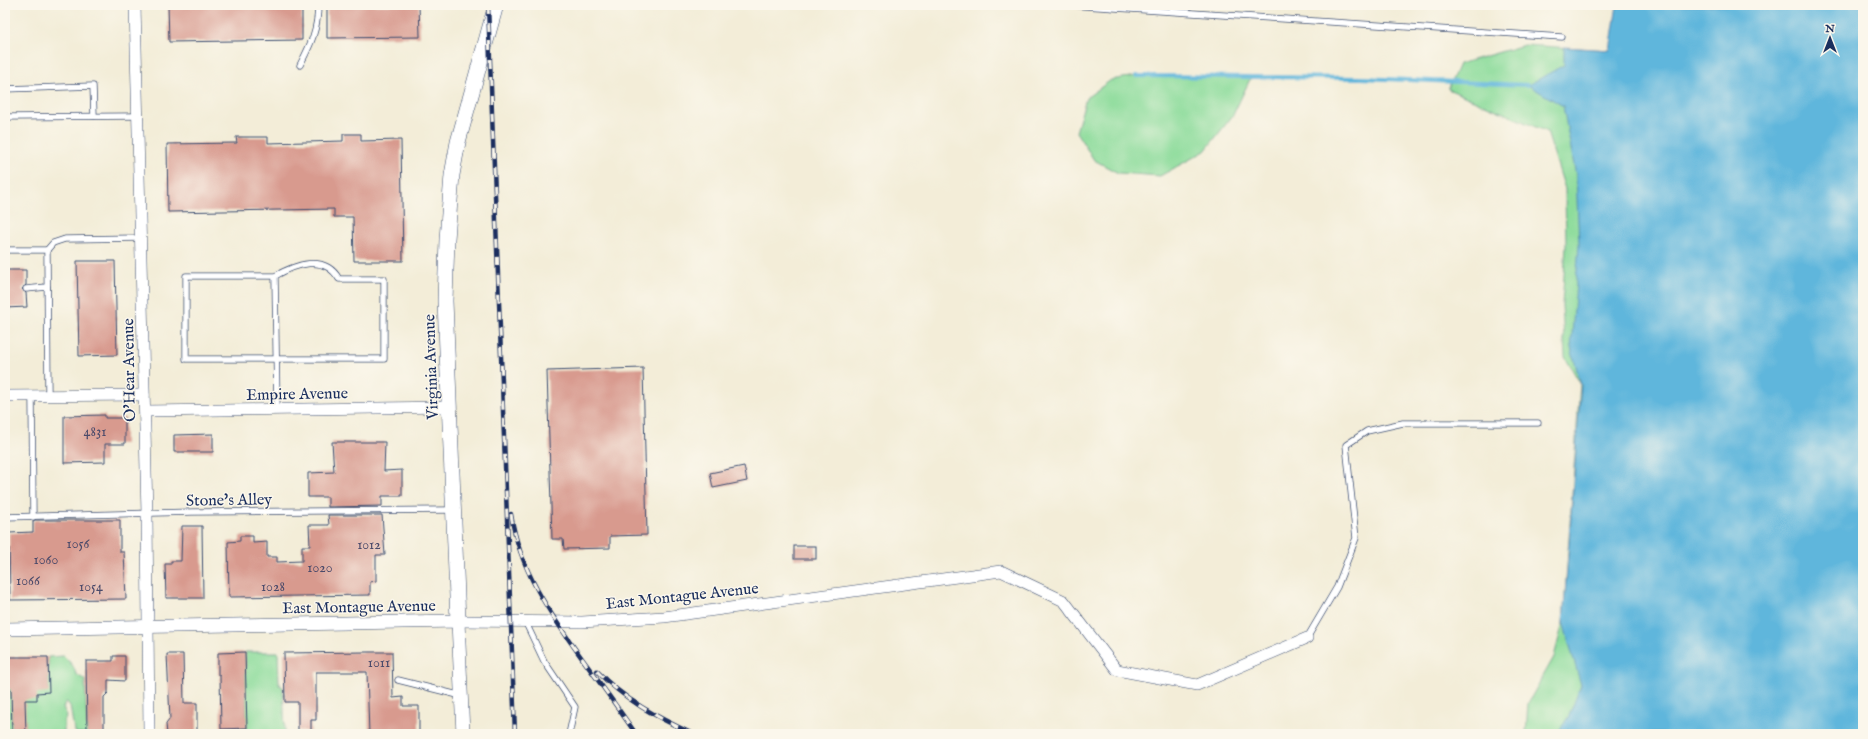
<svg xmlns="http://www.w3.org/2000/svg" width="1868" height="739" font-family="'IM FELL English',serif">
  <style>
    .green { fill: #8ddc9b; stroke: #54867c }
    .water { fill: #5fb6dc; stroke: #3d729d }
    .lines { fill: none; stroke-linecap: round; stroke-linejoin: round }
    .stream { stroke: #5fb6dc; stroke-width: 4 }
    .building { fill: #d89a8e }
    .service-casing { stroke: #3b4c70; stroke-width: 7 }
    .minor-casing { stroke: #3b4c70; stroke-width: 12 }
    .tertiary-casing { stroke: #3b4c70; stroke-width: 14 }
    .secondary-casing { stroke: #3b4c70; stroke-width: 16 }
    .service { stroke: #fff; stroke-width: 5.5 }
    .minor { stroke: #fff; stroke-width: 11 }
    .tertiary { stroke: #fff; stroke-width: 13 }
    .secondary { stroke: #fff; stroke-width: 15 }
    .rail-casing { stroke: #1b2f5e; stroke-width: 4.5 }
    .rail { stroke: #fbf7ec; stroke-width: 3; stroke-dasharray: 9; stroke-linecap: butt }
    .labels { text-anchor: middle; stroke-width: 3; stroke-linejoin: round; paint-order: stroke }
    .number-label { font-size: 14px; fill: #4a4a6a }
    .street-label { font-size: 16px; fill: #1b2f5e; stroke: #fbf7ec }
  </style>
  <rect width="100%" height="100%" fill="#fbf7ec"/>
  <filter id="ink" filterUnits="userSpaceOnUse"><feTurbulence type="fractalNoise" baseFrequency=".025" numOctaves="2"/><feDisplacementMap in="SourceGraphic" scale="8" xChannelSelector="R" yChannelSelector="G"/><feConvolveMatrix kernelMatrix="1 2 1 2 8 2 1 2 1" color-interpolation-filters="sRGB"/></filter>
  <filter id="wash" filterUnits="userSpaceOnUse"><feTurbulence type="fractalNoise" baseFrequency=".012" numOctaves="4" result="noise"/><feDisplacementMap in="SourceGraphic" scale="16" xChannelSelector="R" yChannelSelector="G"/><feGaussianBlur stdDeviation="0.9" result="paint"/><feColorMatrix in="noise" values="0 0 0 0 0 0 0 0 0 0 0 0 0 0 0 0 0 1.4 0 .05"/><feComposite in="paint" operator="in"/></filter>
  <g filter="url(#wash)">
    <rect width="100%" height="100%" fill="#f3edd8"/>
    <!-- green -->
    <g class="green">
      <path d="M 1524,45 L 1610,50 L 1579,734 L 1526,734 L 1528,703 L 1554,657 L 1563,622 L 1580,383 L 1565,357 L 1562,305 L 1566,246 L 1565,189 L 1547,132 L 1448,89 L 1459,64 Z"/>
      <path d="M 1136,76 L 1251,77 L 1233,115 L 1205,151 L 1160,176 L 1118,173 L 1094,160 L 1076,132 L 1086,98 L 1111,80 Z"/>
      <path d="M 245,652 L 278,652 L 279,685 L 283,687 L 285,734 L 237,734 L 237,729 L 247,728 Z"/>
      <path d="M 64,656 L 73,666 L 76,674 L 85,680 L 87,734 L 77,734 L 74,730 L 70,706 L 67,702 L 65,703 L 63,708 L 67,715 L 64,722 L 64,734 L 26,734 L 24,700 L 37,692 L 49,691 L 48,657 Z"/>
      <path d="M 5,689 L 11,689 L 12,734 L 5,734 Z"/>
    </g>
    <!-- water -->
    <path class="water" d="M 1617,5 L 1863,5 L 1863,734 L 1557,734 L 1569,716 L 1581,685 L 1563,622 L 1581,385 L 1571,348 L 1579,244 L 1576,176 L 1563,106 L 1528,85 L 1564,65 L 1564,47 L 1610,50 Z"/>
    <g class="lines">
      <!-- stream -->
      <path class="stream" d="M 1136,76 L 1361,78 L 1528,85"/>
    </g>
    <g id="blocks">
      <!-- building -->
      <g class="building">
        <path d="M 168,5 L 302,5 L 302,40 L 169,42 Z"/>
        <path d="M 327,5 L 419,5 L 420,37 L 327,38 Z"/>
        <path d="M 343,134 L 361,134 L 361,141 L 401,140 L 403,261 L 354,261 L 353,217 L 334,217 L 334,209 L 168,212 L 167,144 L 237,143 L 236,137 L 268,137 L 268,143 L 343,141 Z"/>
        <path d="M 77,261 L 115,261 L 117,355 L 79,356 Z"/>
        <path d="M 5,270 L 26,270 L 26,285 L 22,289 L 26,293 L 27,307 L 5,308 Z"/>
        <path d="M 643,368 L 647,535 L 610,536 L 610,548 L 564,549 L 563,539 L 552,539 L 547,371 Z"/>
        <path d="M 105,415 L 105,418 L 125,418 L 125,444 L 105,444 L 105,462 L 64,463 L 64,416 Z"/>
        <path d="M 213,434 L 213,452 L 174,452 L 174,435 Z"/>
        <path d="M 332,442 L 385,442 L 384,471 L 402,470 L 402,496 L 382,496 L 382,506 L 328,507 L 328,497 L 308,497 L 308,473 L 334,472 Z"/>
        <path d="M 744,466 L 747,481 L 713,488 L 710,473 Z"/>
        <path d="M 328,515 L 382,515 L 385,555 L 376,555 L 376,581 L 370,582 L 370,595 L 229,597 L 228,542 L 240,541 L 240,536 L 253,536 L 253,543 L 267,542 L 267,557 L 277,557 L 277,562 L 302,561 L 302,546 L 310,546 L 309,525 L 329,525 Z"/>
        <path d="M 35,520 L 120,520 L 120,552 L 124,552 L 126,599 L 10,600 L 9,533 L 33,532 L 33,521 Z"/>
        <path d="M 182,526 L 202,526 L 203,598 L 166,598 L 165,564 L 171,564 L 171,561 L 181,561 Z"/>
        <rect x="794" y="546" width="22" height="13"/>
        <path d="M 245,652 L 247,728 L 221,729 L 220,675 L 218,675 L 218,653 Z"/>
        <path d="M 366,652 L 392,652 L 393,698 L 403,697 L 403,706 L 419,706 L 419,733 L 369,734 L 367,672 L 316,672 L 316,720 L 311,720 L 311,732 L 298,731 L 298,702 L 285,702 L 284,653 Z"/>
        <path d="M 167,654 L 183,654 L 184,703 L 197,703 L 197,734 L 167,734 L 166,724 L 170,719 Z"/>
        <path d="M 113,656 L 125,656 L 125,681 L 108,680 L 108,693 L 104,697 L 104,734 L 87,734 L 86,661 L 113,661 Z"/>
        <path d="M 5,657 L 48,657 L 49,692 L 37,693 L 37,700 L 25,700 L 26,734 L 12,734 L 11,689 L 5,689 Z"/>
      </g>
    </g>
  </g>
  <g filter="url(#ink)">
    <use href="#blocks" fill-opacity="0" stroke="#3b4c70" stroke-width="1"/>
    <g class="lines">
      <!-- service casing -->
      <g class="service-casing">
        <g id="service">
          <path d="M 1069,5 L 1562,37"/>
          <path d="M 300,65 C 311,44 318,29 318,5"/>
          <path d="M 5,89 L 93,86 L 94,116"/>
          <path d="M 5,117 L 138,116"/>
          <path d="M 5,250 L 47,250 L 53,243 L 65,239 L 141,238"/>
          <path d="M 47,250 L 48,396"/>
          <path d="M 275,276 C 295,265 324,253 339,279 L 384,279 L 384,359 L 186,359 L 186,276 L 275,276 L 277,409"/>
          <path d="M 26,289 L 47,287"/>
          <path d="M 32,396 L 33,517"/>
          <path d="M 5,517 L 192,512 L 453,510"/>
          <path d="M 525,621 L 544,661 L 575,707 L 569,734"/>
          <path d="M 1307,638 L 1337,587 L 1356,538 L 1346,445 L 1367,431 L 1403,423 L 1538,423"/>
          <path d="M 398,680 L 462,696"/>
        </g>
      </g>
      <!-- minor casing -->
      <g class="minor-casing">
        <g id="minor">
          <path d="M 135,5 L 147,514 L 149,734"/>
          <path d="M 5,396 L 144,395"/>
          <path d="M 145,411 L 450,407"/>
          <path d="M 458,621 L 582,622 L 664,617 L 1001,571 L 1064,601 L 1117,670 L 1197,685 L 1307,638"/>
        </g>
      </g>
      <!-- tertiary casing -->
      <g class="tertiary-casing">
        <path id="tertiary" d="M 5,629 L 458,621 L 463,734"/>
      </g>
      <!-- secondary casing -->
      <g class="secondary-casing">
        <path id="secondary" d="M 458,621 L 445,301 L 447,239 L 452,175 L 458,142 L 496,5"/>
      </g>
      <!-- service -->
      <use href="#service" class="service"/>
      <!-- minor -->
      <use href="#minor" class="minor"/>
      <!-- tertiary -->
      <use href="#tertiary" class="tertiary"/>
      <!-- secondary -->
      <use href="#secondary" class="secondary"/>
      <!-- rail casing -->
      <g class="rail-casing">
        <g id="rail">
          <path d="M 488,5 L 515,734"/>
          <path d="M 511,514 C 519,569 550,614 581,657 C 600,683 618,708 636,734"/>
          <path d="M 597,671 C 623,699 658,718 693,734"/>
        </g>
      </g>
      <!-- rail -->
      <use href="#rail" class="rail"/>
    </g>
  </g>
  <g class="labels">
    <!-- number labels -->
    <g class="number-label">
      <text x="95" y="436">4831</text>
      <text x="78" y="548">1056</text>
      <text x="369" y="549">1012</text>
      <text x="46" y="564">1060</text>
      <text x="320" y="572">1020</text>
      <text x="28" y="585">1066</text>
      <text x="91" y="591">1054</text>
      <text x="273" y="591">1028</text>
      <text x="379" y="667">1011</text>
    </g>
    <!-- street labels -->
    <g class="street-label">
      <text transform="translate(430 367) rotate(-92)" y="6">Virginia Avenue</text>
      <text transform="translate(128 370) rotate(-91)" y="6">O'Hear Avenue</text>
      <text transform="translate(297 393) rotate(-1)" y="6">Empire Avenue</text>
      <text transform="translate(229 499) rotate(-1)" y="6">Stone's Alley</text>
      <text transform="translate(682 595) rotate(-6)" y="6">East Montague Avenue</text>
      <text transform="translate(359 606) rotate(-1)" y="6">East Montague Avenue</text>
    </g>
  </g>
  <!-- margin -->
  <rect width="1868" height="739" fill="none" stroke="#fbf7ec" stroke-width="20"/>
  <!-- north arrow -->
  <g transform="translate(1830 38)" stroke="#fbf7ec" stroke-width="3" paint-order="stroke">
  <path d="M0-3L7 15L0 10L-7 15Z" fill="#1b2f5e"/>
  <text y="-6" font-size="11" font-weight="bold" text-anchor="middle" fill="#1b2f5e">N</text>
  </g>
</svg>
